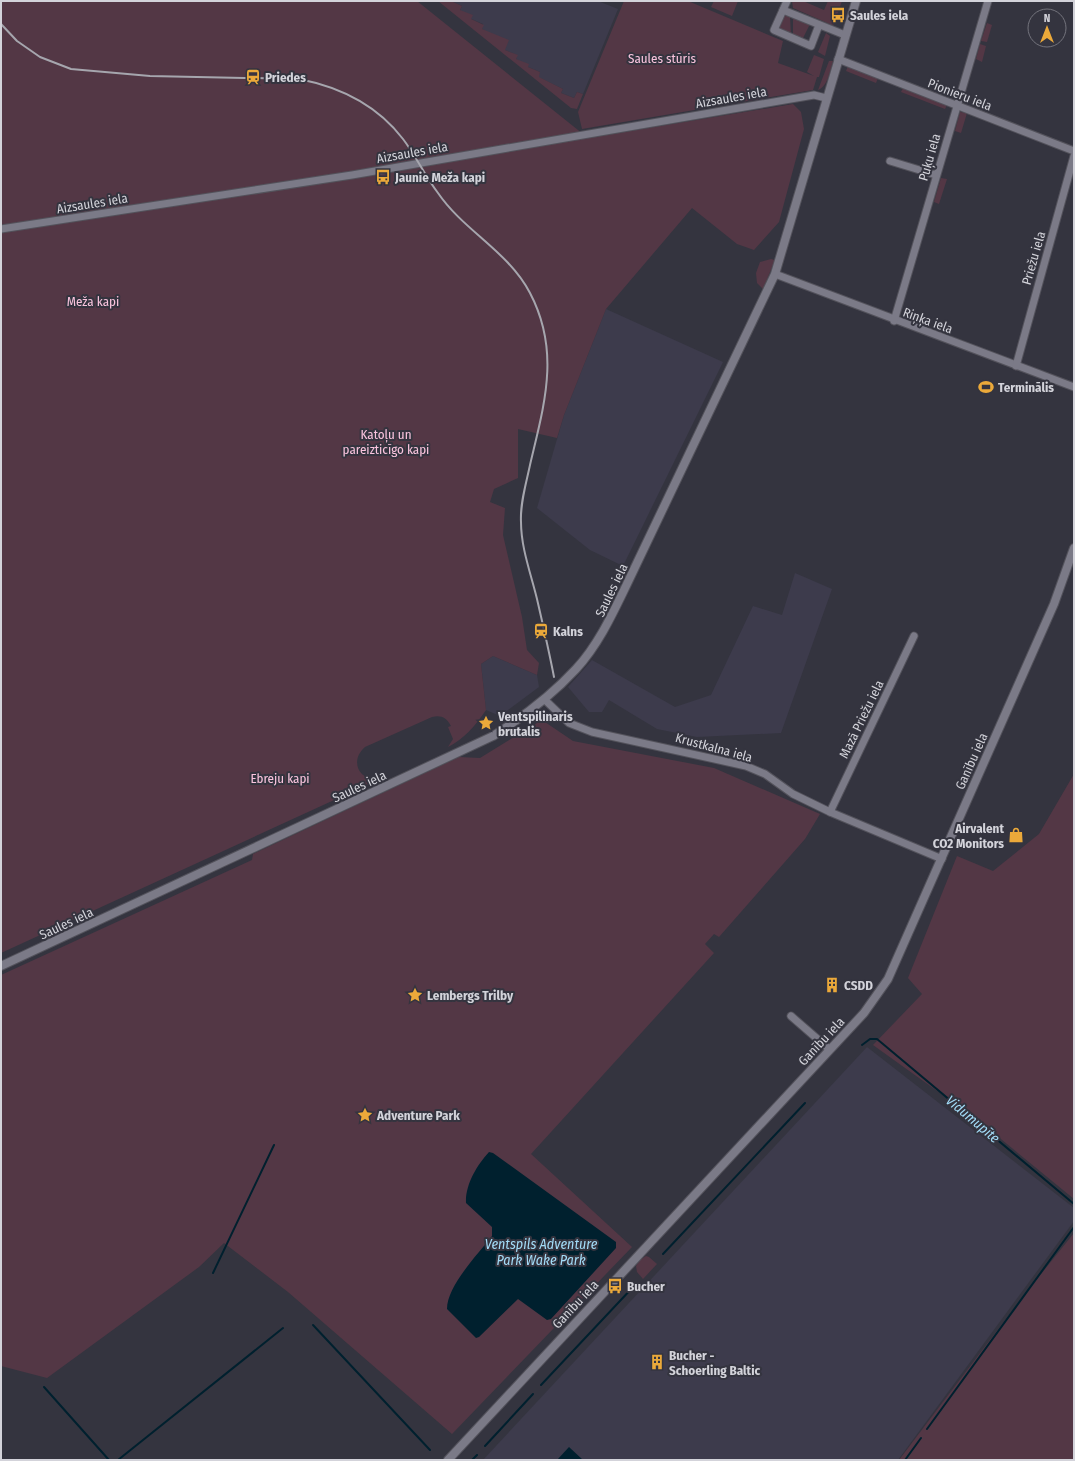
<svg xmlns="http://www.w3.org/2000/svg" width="1075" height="1461" font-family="'Fira Sans Condensed',sans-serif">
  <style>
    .built { fill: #3d3b4c }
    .green { fill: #533745 }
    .water { fill: #00202e }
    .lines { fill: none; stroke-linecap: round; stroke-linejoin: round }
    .stream { stroke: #00202e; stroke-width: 2 }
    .minor-casing { stroke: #53525b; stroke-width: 9 }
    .tertiary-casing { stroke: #53525b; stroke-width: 10 }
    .minor { stroke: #7b7a87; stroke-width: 7 }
    .tertiary { stroke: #7b7a87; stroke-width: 8 }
    .rail { stroke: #a6a6ae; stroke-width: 2 }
    .labels { text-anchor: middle; stroke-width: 4; stroke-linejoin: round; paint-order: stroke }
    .poi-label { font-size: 13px; font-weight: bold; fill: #d3d3da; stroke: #34343f; text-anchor: start }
    .park-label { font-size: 13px; fill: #fac4de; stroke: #34343f }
    .street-label { font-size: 13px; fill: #d3d3da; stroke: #34343f }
    .water-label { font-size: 14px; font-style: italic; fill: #a3dcf8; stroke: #34343f }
  </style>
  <rect width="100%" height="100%" fill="#34343f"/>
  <!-- built -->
  <g class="built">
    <path d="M 451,1 L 598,1 L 618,9 L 583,94 L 577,92 L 574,98 L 561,93 L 563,89 L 538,77 L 540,72 L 528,67 L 516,59 L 517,55 L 505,50 L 482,29 L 483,24 L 471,19 L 460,10 L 462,6 Z"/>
    <path d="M 606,309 L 723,362 L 623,566 L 590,550 L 537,508 L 564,415 Z"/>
    <path d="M 795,573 L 832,589 L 781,733 L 697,737 L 657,729 L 609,700 L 602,712 L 589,712 L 568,687 L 592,660 L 675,707 L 711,695 L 753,606 L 782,615 Z"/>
    <path d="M 493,656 L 537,675 L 539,687 L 500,716 L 486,710 L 481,664 Z"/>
    <path d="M 867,1047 L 1074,1208 L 1074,1221 L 898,1460 L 483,1460 Z"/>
  </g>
  <!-- green -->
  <g class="green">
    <path d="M 1,1 L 417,1 L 588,138 L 793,104 L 801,112 L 804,129 L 779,222 L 754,250 L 737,244 L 692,208 L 606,309 L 564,415 L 557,438 L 518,429 L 518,478 L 494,489 L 490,502 L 505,508 L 503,535 L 522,617 L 527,650 L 539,663 L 537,675 L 493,656 L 481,664 L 486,710 C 476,725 464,739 448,747 L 453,739 L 448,727 L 451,726 C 446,717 441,715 432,717 L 365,747 C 349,761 359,782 380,779 L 1,953 Z"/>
    <path d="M 438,1 L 451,1 L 462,6 L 460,10 L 473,15 L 471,19 L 484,25 L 482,29 L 509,40 L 505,50 L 518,55 L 516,59 L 529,64 L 528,67 L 540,72 L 539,77 L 563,89 L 561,93 L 574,98 L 577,92 L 583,94 L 577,109 L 571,108 Z"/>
    <path d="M 624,1 L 688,1 L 783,41 L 778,63 L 814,76 L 807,72 L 814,55 L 824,59 L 819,77 L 817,77 L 813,90 L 582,129 L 578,112 Z"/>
    <path d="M 714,1 L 738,1 L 732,16 L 711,7 Z"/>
    <path d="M 792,1 L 803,1 L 824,10 L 828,1 L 842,1 L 834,24 L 832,25 L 793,8 Z"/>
    <path d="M 784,14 L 790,16 L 791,35 L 779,29 Z"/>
    <path d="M 793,17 L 810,24 L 802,40 L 793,36 Z"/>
    <path d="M 987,23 L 992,25 L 987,42 L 981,41 Z"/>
    <path d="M 826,33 L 830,36 L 825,56 L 818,52 Z"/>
    <path d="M 980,44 L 986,46 L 982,62 L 976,59 Z"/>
    <path d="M 829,61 L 833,61 C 830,71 828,86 818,90 Z"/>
    <path d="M 848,66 L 878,78 L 876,83 L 846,71 Z"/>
    <path d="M 903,88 L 947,105 L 945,109 L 901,92 Z"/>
    <path d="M 960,112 L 967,113 L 961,133 L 955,131 Z"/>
    <path d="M 941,178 L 947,179 L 939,204 L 934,202 Z"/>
    <path d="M 771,259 L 775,260 L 763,289 L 757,283 L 756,273 L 760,262 Z"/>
    <path d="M 542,720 L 573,741 L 714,768 L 820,814 L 805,839 L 719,937 L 714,934 L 705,944 L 714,953 L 531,1154 L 632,1247 L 452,1434 L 288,1292 L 224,1243 L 199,1267 L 47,1378 L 1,1366 L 1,975 L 252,860 L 253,854 L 459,757 L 480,758 Z"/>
    <path d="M 1074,774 L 1074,1199 L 979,1121 L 873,1045 L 922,994 L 908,978 L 957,856 L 993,871 L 1039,834 Z"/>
    <path d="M 1074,1233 L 1074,1460 L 899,1460 L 1021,1299 Z"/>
    <path d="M 646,1256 L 649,1257 L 657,1264 L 643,1279 L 637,1272 L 636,1266 L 640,1260 Z"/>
  </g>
  <!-- water -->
  <g class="water">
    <path d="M 489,1152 L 493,1153 L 616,1242 L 616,1248 L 551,1319 L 547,1320 L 518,1299 L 479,1337 L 476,1338 L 447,1309 C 447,1286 478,1254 492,1236 L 492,1227 L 466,1203 C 465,1185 477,1165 489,1152 Z"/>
    <path d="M 569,1447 L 583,1460 L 557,1460 Z"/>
  </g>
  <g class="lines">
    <!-- stream -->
    <g class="stream">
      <path d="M 862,1045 L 870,1039 L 877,1039 L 1074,1204"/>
      <path d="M 663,1254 L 805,1103"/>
      <path d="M 213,1273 L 274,1145"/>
      <path d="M 313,1325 L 430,1450"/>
      <path d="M 541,1385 L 634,1286"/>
      <path d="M 44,1387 L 109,1460"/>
      <path d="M 927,1429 L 1074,1227"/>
      <path d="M 485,1446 L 533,1394"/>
      <path d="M 118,1460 L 283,1328"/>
      <path d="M 472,1460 L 477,1455"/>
      <path d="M 905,1460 L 921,1438"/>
    </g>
    <!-- minor casing -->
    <g class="minor-casing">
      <g id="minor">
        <path d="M 787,1 L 774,30 L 811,46 L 819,25"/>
        <path d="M 783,10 L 845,35"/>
        <path d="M 838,59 L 1074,151"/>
        <path d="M 890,161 L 936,175"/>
        <path d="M 1,229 L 352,175 L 814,95 L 826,98"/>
        <path d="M 775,274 L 1074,387"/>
        <path d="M 894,321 L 988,1"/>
        <path d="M 1016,366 L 1074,156"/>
        <path d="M 544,699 L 569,723 L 592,732 L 746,766 L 765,774 L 793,794 L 830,812 L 942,859"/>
        <path d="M 830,812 L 914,636"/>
        <path d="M 791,1016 L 829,1049"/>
      </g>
    </g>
    <!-- tertiary casing -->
    <g class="tertiary-casing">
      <g id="tertiary">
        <path d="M 1,966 L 493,736 C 523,717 552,695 576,669 C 598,645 612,615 626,586 L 775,274 L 856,1"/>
        <path d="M 448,1460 L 864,1013 L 888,979 L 1054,604 L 1074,548"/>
      </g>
    </g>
    <!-- minor -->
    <use href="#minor" class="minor"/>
    <!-- tertiary -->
    <use href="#tertiary" class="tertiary"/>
    <!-- rail -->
    <path class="rail" d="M 1,24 L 17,41 L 40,57 L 71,69 L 150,76 L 299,79 C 340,87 377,105 403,139 C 416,156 425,176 438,193 C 464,231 508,251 530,293 C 561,352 544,405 530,465 C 526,484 520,503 521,522 C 521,548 531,574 537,599 C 543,625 549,651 554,677"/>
  </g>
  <!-- icons -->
  <defs>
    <g id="bus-bare" transform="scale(1.2)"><path d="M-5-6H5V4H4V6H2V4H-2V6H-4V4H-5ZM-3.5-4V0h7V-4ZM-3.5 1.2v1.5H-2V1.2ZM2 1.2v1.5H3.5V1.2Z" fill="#eba93a" stroke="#34343f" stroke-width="2.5" paint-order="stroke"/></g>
    <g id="station-bare" transform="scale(1.2)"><path d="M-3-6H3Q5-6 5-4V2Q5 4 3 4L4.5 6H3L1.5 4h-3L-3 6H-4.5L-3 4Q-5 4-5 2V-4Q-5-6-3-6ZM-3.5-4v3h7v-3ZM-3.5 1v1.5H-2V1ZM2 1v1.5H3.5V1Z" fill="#eba93a" stroke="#34343f" stroke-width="2.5" paint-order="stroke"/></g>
    <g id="stadium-bare" transform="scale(1.2)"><path d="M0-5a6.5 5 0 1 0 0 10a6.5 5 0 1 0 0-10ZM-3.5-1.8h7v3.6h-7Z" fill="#eba93a" stroke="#34343f" stroke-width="2.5" paint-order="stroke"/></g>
    <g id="sight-bare" transform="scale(1.2)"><path d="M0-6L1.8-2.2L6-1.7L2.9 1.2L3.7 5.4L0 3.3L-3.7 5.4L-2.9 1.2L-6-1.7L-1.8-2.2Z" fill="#eba93a" stroke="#34343f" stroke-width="2.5" paint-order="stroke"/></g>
    <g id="shop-bare" transform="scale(1.2)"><path d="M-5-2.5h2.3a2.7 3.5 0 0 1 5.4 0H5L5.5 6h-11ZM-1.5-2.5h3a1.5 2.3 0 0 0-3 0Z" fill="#eba93a" stroke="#34343f" stroke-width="2.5" paint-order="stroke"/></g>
    <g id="building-bare" transform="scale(1.2)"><path d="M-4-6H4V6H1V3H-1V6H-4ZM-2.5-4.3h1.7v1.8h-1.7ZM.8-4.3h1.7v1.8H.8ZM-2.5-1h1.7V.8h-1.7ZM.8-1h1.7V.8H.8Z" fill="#eba93a" stroke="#34343f" stroke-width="2.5" paint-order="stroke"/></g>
  </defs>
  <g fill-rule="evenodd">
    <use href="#bus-bare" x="838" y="15"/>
    <use href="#station-bare" x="253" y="77"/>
    <use href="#bus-bare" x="383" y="177"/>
    <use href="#stadium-bare" x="986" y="387"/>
    <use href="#station-bare" x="541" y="631"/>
    <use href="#sight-bare" x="486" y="723"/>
    <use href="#shop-bare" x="1016" y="835"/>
    <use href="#building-bare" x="832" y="985"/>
    <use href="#sight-bare" x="415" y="995"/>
    <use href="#sight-bare" x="365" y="1115"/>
    <use href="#bus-bare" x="615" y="1286"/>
    <use href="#building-bare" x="657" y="1362"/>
  </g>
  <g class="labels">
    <!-- poi labels -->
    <g class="poi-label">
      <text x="850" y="20">Saules iela</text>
      <text x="265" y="82">Priedes</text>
      <text x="395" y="182">Jaunie Meža kapi</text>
      <text x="998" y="392">Terminālis</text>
      <text x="553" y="636">Kalns</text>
      <text x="498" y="721">Ventspilinaris<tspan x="498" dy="15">brutalis</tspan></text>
      <text x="1004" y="833" text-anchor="end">Airvalent<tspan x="1004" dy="15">CO2 Monitors</tspan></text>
      <text x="844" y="990">CSDD</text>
      <text x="427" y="1000">Lembergs Trilby</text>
      <text x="377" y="1120">Adventure Park</text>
      <text x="627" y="1291">Bucher</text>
      <text x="669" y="1360">Bucher -<tspan x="669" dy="15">Schoerling Baltic</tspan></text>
    </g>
    <!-- park labels -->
    <g class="park-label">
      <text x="662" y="63">Saules stūris</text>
      <text x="93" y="306">Meža kapi</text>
      <text x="386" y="439">Katoļu un<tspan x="386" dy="15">pareizticīgo kapi</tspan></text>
      <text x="280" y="783">Ebreju kapi</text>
    </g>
    <!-- street labels -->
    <g class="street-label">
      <text transform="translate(960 94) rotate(21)" y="5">Pionieru iela</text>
      <text transform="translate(731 97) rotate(-10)" y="5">Aizsaules iela</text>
      <text transform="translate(412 152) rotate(-10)" y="5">Aizsaules iela</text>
      <text transform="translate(929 157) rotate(-74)" y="5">Puķu iela</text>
      <text transform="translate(92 203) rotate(-9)" y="5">Aizsaules iela</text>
      <text transform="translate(1033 258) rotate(-74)" y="5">Priežu iela</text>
      <text transform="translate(928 320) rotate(20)" y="5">Riņķa iela</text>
      <text transform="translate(611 590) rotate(-64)" y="5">Saules iela</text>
      <text transform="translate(861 719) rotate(-64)" y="5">Mazā Priežu iela</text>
      <text transform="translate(714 747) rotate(15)" y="5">Krustkalna iela</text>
      <text transform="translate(971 761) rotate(-66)" y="5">Ganību iela</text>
      <text transform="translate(359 786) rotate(-25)" y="5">Saules iela</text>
      <text transform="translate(66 923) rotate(-25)" y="5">Saules iela</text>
      <text transform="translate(821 1041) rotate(-47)" y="5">Ganību iela</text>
      <text transform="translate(575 1304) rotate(-47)" y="5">Ganību iela</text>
    </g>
    <!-- water labels -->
    <g class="water-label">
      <text transform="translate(973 1119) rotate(40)" y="5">Vidumupīte</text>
      <text x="541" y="1249">Ventspils Adventure<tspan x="541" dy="16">Park Wake Park</tspan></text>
    </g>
  </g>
  <!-- border -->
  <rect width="1075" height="1461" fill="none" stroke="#d3d3da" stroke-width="4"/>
  <!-- north arrow -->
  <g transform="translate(1047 28)"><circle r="19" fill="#34343f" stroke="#74747d"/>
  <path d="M0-3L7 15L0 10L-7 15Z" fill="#eba93a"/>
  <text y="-6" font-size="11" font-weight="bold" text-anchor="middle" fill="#d3d3da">N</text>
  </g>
</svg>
